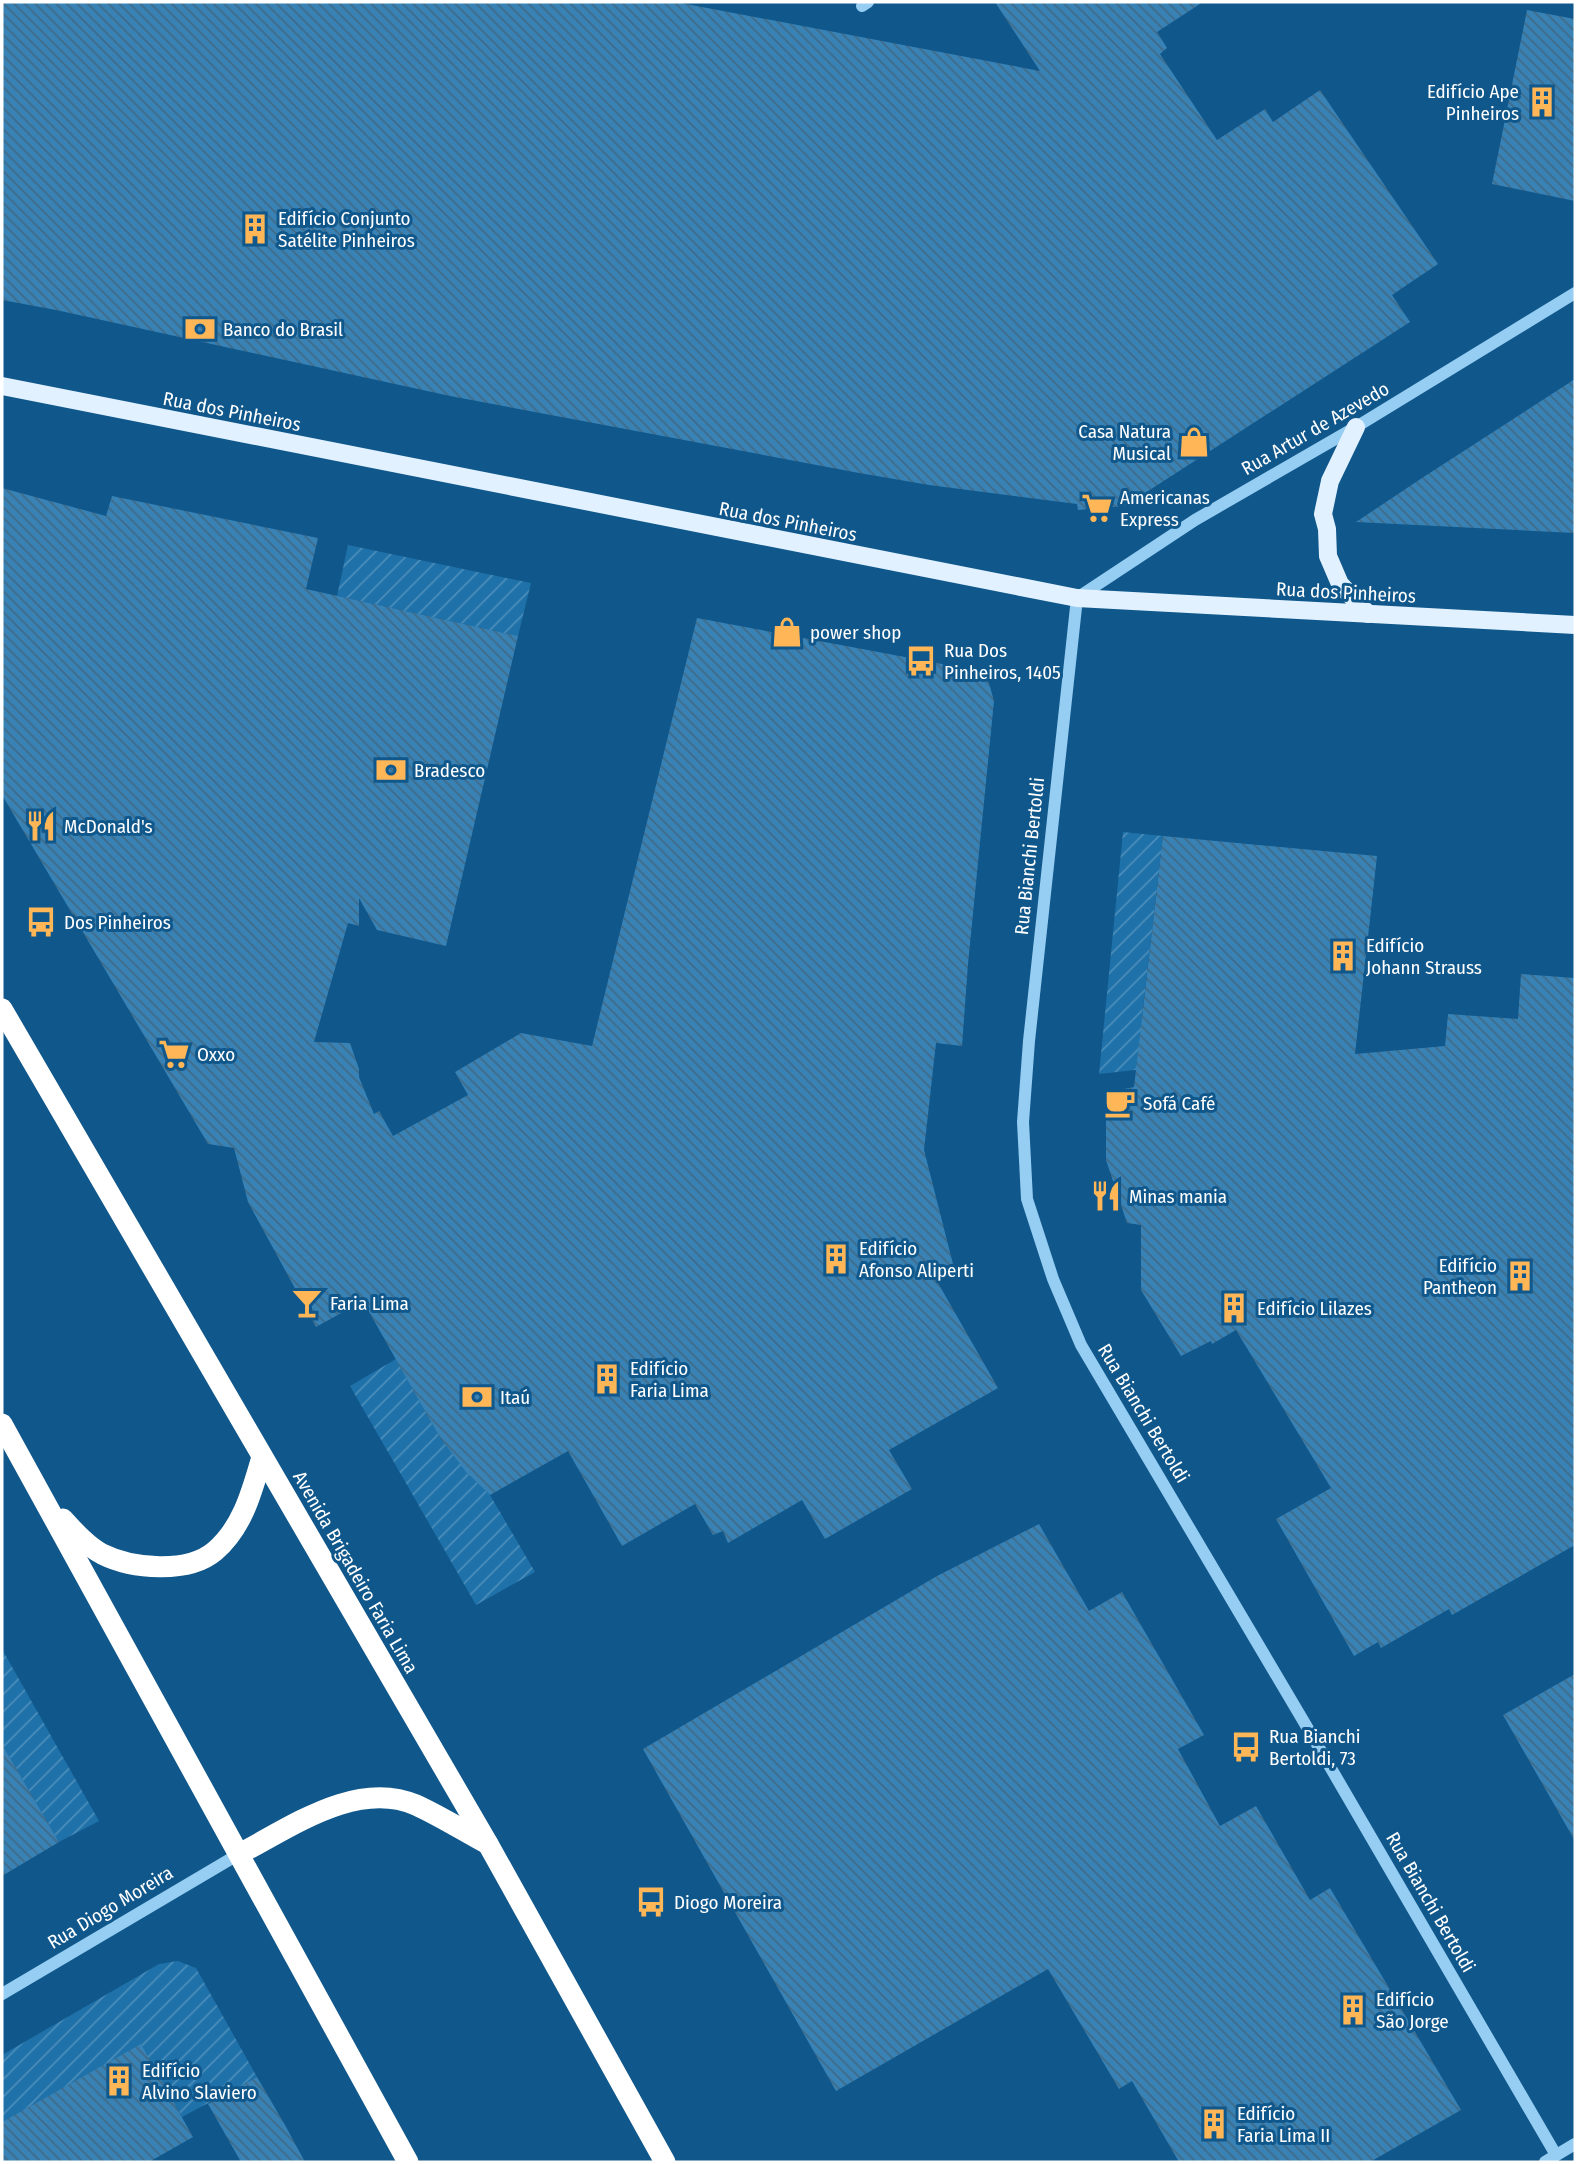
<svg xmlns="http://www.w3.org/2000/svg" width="1577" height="2164" font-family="'Fira Sans Condensed',sans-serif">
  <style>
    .garden { fill: url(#garden-furrows) }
    .building { fill: url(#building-back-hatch) }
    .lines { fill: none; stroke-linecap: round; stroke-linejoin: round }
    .minor { stroke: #96cdf2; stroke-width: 12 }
    .major { stroke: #e1f1ff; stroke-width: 18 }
    .highway { stroke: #fff; stroke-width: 21 }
    .labels { text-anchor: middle; stroke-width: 6; stroke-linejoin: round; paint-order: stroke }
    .poi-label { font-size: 19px; fill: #fff; stroke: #10578b; text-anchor: start }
    .street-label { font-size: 19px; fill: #fff; stroke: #10578b }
  </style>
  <defs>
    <pattern id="garden-furrows" width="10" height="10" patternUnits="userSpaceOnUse" patternTransform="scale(1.75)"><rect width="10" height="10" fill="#1e71a9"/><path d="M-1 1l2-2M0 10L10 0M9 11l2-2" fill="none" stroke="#4b8dba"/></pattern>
    <pattern id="building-back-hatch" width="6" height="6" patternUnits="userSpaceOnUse" patternTransform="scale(1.75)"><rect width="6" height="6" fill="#3882b5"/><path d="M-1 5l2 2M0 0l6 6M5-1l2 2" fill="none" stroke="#416a86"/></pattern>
  </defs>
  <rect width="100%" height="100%" fill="#10578b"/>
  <!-- garden -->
  <g class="garden">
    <path d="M 348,545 L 531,583 L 518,636 L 337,596 Z"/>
    <path d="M 1123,832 L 1163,836 L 1142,1016 L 1180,1065 L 1099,1074 Z"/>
    <path d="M 396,1359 L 439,1436 L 469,1475 L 490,1495 L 535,1572 L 476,1605 L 350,1386 Z"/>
    <path d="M 2,1649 L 99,1821 L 59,1842 L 2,1744 Z"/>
    <path d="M 178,1961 L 196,1968 L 257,2077 L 182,2117 L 141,2045 L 2,2122 L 2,2055 L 159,1964 Z"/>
  </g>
  <!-- building -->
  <g class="building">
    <path d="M 2,2 L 681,3 L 1040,71 L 995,2 L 1203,2 L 1157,32 L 1167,48 L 1160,54 L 1217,140 L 1265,109 L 1273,122 L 1320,90 L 1438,264 L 1392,295 L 1410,322 L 1125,506 L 1078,510 L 1077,504 L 929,485 L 859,473 L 450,396 L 56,310 L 2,300 Z"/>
    <path d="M 1527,10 L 1575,19 L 1575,201 L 1492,184 Z"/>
    <path d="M 1575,379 L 1575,533 L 1356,522 L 1422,478 Z"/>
    <path d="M 2,488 L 106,516 L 112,496 L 318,538 L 306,589 L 518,636 L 446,946 L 377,930 L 359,898 L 359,926 L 348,923 L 314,1042 L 350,1043 L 359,1069 L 359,1077 L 374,1114 L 379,1111 L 393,1136 L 468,1095 L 455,1072 L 521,1033 L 592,1046 L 697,618 L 969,669 L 982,675 L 989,683 L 994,701 L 968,964 L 962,1046 L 936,1043 L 924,1150 L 953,1264 L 930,1269 L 998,1388 L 889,1450 L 912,1489 L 825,1539 L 802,1500 L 728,1543 L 723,1531 L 713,1535 L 695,1504 L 622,1546 L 568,1451 L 490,1495 L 466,1472 L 439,1436 L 363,1301 L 316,1327 L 248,1202 L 234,1148 L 208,1144 L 2,795 Z"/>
    <path d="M 1163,836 L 1377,856 L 1355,1054 L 1445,1046 L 1448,1014 L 1518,1019 L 1521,974 L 1575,978 L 1575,1545 L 1452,1615 L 1449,1609 L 1381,1648 L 1378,1642 L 1354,1656 L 1276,1519 L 1331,1488 L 1236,1330 L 1212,1344 L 1211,1341 L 1181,1356 L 1141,1290 L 1141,1225 L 1127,1223 L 1106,1160 L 1106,1093 L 1134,1087 Z"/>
    <path d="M 1039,1524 L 1089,1611 L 1122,1592 L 1204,1735 L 1178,1749 L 1220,1826 L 1256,1806 L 1310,1900 L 1330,1888 L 1461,2110 L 1370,2162 L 1179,2162 L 1132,2081 L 1119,2089 L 1048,1969 L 836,2091 L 643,1749 L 937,1576 Z"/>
    <path d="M 1575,1674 L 1575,1841 L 1503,1715 Z"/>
    <path d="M 2,1744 L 59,1842 L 2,1876 Z"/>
    <path d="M 141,2044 L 193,2137 L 149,2162 L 2,2162 L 2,2122 Z"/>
    <path d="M 257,2077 L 285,2125 L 305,2162 L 241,2162 L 208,2104 Z"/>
  </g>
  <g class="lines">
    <!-- minor -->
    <g class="minor">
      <path d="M 862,6 L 868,2"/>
      <path d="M 2,1994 L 239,1854"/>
      <path d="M 1556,2155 L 1304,1722 L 1081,1345 L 1053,1279 L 1027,1199 L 1023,1122 L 1029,1041 L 1077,598 L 1195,520 L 1356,427 L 1575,293"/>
      <path d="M 1545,2162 L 1575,2144"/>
    </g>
    <!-- major -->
    <g class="major">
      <path d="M 2,386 L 1077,598 L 1575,625"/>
      <path d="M 1356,427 L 1330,481 L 1323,514 L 1327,529 L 1328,556 L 1340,584 L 1368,614"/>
    </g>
    <!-- highway -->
    <g class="highway">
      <path d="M 2,1009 L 488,1844 L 665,2162"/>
      <path d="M 2,1424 L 408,2162"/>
      <path d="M 63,1519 C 74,1531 87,1546 102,1554 C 132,1569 188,1574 215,1551 C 243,1527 252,1491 262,1457"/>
      <path d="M 239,1854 C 290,1828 356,1779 416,1805 C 440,1816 464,1831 488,1844"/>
    </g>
  </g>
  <!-- icons -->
  <defs>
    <g id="building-bare" transform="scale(2.415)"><path d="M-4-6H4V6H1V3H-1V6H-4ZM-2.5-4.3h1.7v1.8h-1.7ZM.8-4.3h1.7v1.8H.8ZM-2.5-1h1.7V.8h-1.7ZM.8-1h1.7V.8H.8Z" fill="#ffb657" stroke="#10578b" stroke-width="2.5" paint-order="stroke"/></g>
    <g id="bank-bare" transform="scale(2.415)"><path d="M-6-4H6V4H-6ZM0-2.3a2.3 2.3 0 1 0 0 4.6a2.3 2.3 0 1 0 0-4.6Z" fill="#ffb657" stroke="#10578b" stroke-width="2.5" paint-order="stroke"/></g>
    <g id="shop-bare" transform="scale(2.415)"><path d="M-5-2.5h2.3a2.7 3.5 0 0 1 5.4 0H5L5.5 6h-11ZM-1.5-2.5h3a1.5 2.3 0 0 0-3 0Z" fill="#ffb657" stroke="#10578b" stroke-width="2.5" paint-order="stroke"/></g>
    <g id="supermarket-bare" transform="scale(2.415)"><path d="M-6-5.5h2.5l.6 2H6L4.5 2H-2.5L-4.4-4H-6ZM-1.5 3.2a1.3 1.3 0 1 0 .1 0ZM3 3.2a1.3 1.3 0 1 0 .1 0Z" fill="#ffb657" stroke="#10578b" stroke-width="2.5" paint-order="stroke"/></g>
    <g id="bus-bare" transform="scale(2.415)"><path d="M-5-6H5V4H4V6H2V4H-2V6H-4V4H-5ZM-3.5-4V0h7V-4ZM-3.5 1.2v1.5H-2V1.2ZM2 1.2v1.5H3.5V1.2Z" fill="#ffb657" stroke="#10578b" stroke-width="2.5" paint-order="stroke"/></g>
    <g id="restaurant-bare" transform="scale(2.415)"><path d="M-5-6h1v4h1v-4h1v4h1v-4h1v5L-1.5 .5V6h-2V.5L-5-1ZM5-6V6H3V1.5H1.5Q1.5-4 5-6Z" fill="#ffb657" stroke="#10578b" stroke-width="2.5" paint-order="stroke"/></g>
    <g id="cafe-bare" transform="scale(2.415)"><path d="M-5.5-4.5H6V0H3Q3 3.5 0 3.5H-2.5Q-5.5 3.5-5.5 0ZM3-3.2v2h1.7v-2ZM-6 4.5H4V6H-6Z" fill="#ffb657" stroke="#10578b" stroke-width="2.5" paint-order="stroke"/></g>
    <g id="bar-bare" transform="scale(2.415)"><path d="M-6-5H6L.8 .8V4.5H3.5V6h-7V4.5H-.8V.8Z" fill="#ffb657" stroke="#10578b" stroke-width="2.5" paint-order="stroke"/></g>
  </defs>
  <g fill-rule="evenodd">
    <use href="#building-bare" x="1542" y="102"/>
    <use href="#building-bare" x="255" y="229"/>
    <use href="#bank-bare" x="200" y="329"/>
    <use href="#shop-bare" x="1194" y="442"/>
    <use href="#supermarket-bare" x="1097" y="508"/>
    <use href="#shop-bare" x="787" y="632"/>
    <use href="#bus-bare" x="921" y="661"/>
    <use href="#bank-bare" x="391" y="770"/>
    <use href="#restaurant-bare" x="41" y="826"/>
    <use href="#bus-bare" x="41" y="922"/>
    <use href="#building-bare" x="1343" y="956"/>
    <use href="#supermarket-bare" x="174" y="1054"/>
    <use href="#cafe-bare" x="1120" y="1103"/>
    <use href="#restaurant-bare" x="1106" y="1196"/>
    <use href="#building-bare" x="836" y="1259"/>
    <use href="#building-bare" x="1520" y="1276"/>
    <use href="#bar-bare" x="307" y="1303"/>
    <use href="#building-bare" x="1234" y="1308"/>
    <use href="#building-bare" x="607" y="1379"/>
    <use href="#bank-bare" x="477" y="1397"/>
    <use href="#bus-bare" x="1246" y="1747"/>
    <use href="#bus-bare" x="651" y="1902"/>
    <use href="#building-bare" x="1353" y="2010"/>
    <use href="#building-bare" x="119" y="2081"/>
    <use href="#building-bare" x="1214" y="2124"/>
  </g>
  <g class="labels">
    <!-- poi labels -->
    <g class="poi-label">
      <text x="1519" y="98" text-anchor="end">Edifício Ape<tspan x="1519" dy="22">Pinheiros</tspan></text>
      <text x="278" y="225">Edifício Conjunto<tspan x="278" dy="22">Satélite Pinheiros</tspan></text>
      <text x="223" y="336">Banco do Brasil</text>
      <text x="1171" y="438" text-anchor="end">Casa Natura<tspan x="1171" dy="22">Musical</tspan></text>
      <text x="1120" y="504">Americanas<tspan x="1120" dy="22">Express</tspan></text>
      <text x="810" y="639">power shop</text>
      <text x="944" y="657">Rua Dos<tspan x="944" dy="22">Pinheiros, 1405</tspan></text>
      <text x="414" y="777">Bradesco</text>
      <text x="64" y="833">McDonald's</text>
      <text x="64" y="929">Dos Pinheiros</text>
      <text x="1366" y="952">Edifício<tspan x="1366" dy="22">Johann Strauss</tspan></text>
      <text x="197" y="1061">Oxxo</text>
      <text x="1143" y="1110">Sofá Café</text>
      <text x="1129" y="1203">Minas mania</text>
      <text x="859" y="1255">Edifício<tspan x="859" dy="22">Afonso Aliperti</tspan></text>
      <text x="1497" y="1272" text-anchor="end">Edifício<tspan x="1497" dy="22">Pantheon</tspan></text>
      <text x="330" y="1310">Faria Lima</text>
      <text x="1257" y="1315">Edifício Lilazes</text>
      <text x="630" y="1375">Edifício<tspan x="630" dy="22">Faria Lima</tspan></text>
      <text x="500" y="1404">Itaú</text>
      <text x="1269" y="1743">Rua Bianchi<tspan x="1269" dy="22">Bertoldi, 73</tspan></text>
      <text x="674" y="1909">Diogo Moreira</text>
      <text x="1376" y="2006">Edifício<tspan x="1376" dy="22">São Jorge</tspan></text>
      <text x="142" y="2077">Edifício<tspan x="142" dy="22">Alvino Slaviero</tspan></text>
      <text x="1237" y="2120">Edifício<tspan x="1237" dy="22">Faria Lima II</tspan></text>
    </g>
    <!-- street labels -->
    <g class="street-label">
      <text transform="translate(232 411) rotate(11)" y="7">Rua dos Pinheiros</text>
      <text transform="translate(1315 428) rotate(-30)" y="7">Rua Artur de Azevedo</text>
      <text transform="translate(788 521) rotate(11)" y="7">Rua dos Pinheiros</text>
      <text transform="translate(1346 592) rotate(3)" y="7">Rua dos Pinheiros</text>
      <text transform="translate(1029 856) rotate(-84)" y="7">Rua Bianchi Bertoldi</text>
      <text transform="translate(1144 1413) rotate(59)" y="7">Rua Bianchi Bertoldi</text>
      <text transform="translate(356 1572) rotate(60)" y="7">Avenida Brigadeiro Faria Lima</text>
      <text transform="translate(1431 1902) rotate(60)" y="7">Rua Bianchi Bertoldi</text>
      <text transform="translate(110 1907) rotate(-31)" y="7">Rua Diogo Moreira</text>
    </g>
  </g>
  <!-- border -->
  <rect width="1577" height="2164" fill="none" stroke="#ffffff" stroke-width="7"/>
</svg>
